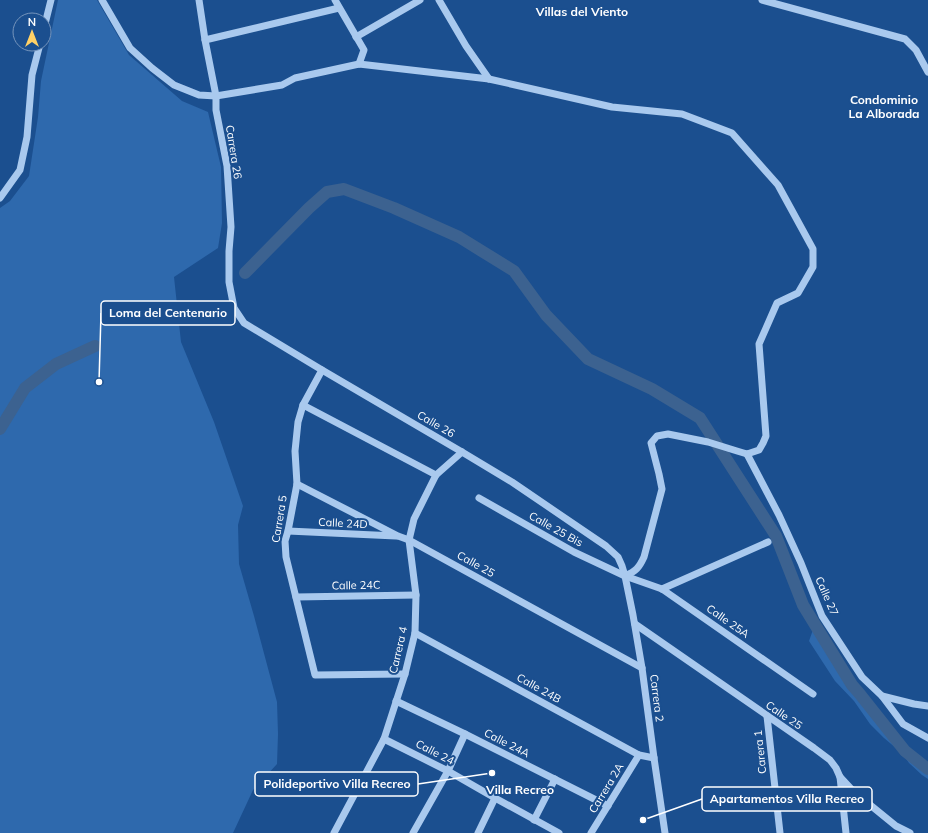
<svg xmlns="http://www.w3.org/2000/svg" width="928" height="833" font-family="Mulish,sans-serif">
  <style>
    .green { fill: #2e69ad }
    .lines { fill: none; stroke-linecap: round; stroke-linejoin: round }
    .canal { stroke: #3c6290; stroke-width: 12 }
    .minor { stroke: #a9c9ee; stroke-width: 7 }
    .labels { text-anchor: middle; stroke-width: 4; stroke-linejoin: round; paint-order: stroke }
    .street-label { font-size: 11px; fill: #fff; stroke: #1b4f8f }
    .neighbourhood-label { font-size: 12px; font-weight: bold; fill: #fff; stroke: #1b4f8f }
    .leader { fill: none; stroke: #fff; stroke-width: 1.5 }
    .callout-dot { fill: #fff; stroke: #1b4f8f; stroke-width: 1.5 }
    .callout { fill: #1b4f8f; stroke: #fff; stroke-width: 1.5 }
    .callout-label { font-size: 12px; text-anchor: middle; font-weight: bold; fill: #fff }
  </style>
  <rect width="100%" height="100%" fill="#1b4f8f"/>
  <!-- green -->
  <g class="green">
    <path d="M 58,0 L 97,0 L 129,55 L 182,101 L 208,112 L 221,167 L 222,223 L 218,248 L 174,277 L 181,342 L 214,422 L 243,506 L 238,525 L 239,564 L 254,616 L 277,702 L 278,734 L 277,764 L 253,790 L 233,833 L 0,833 L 0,208 L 10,201 L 29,176 L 38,117 L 41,81 Z"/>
    <path d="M 814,627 L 830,652 L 887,728 L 910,748 L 928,765 L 928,779 L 922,775 L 909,763 L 903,754 L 884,738 L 870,724 L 854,701 L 835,681 L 809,641 Z"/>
  </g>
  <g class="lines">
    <!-- canal -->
    <g class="canal">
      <path d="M 245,273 L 309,208 L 327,192 L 344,189 L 394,208 L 459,237 L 514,271 L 546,315 L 588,359 L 652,389 L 700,418 L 776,536 L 803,605 L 852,685 L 859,693 L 905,751 L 928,769"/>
      <path d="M 0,429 L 25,388 L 56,364 L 95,346"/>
    </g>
    <!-- minor -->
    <g class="minor">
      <path d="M 102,0 L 130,48 L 152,68 L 174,85 L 199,95 L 216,96 L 282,85 L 295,78 L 359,64 L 489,79 L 612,107 L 682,114 L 732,133 L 778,185 L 813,249 L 813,267 L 798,293 L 777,303 L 759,344 L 766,436 L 763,443 L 759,450 L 747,454 L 737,451 L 708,442 L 668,434 L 657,436 L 651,443 L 659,474 L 662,489 L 644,557 C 639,568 636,571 625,576"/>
      <path d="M 199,0 L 205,40 L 216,96 L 216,110 L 227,166 L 231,227 L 229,251 L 229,282 L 234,308 L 244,323 L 322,370 L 462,452 L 512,482 L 606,546 L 618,557 L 622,566 L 625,576 L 633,615 L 642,668 L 654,758 L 665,833"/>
      <path d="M 335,0 L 364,50 L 359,64"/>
      <path d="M 439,0 L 466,46 L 489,79"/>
      <path d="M 762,0 L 905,39 L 916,50 L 928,72"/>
      <path d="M 44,28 L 51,0"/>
      <path d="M 356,37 L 420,0"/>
      <path d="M 205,40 L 339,8"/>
      <path d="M 0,198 L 20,170 L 27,137 L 32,75 L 40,44"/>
      <path d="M 322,370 L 303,405 L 298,422 L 295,451 L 297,484 L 288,531 L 285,541 L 286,557 L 315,675 L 405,674"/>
      <path d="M 303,405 L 436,475"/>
      <path d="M 747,454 L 779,515 L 801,563 L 822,616 L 862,677 L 882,696 L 914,704 L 928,706"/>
      <path d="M 297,484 L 398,536 L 409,540 L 642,668"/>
      <path d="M 479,498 L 574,552 L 625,576 L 662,589 L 813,694"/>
      <path d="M 288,531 L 396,536"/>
      <path d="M 662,589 L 768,542"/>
      <path d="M 296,597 L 416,595"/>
      <path d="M 635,624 L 814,748 L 830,760 L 836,768 L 840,777 L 853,791 L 896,826 L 910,833"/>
      <path d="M 415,633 L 639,755 L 654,758"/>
      <path d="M 882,696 L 903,724 L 928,738"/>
      <path d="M 396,701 L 465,734 L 608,806"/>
      <path d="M 767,716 L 780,833"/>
      <path d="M 384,739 L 448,771 L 495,798 L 559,833"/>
      <path d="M 840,777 L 846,833"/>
      <path d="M 534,820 L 555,779"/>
      <path d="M 334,833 L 384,739 L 405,674 L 415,633 L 416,595 L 409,540 L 414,519 L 436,475 L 462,452"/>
      <path d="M 413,833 L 448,771 L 465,734"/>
      <path d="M 478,833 L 495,798"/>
      <path d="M 591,833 C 607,807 623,781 639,755"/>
    </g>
  </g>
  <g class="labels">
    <!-- street labels -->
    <g class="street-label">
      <text transform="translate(234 152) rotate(81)" y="4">Carrera 26</text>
      <text transform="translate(436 424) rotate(30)" y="4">Calle 26</text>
      <text transform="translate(279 519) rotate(-81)" y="4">Carrera 5</text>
      <text transform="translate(343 523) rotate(3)" y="4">Calle 24D</text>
      <text transform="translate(556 529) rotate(29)" y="4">Calle 25 Bis</text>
      <text transform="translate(476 564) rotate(29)" y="4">Calle 25</text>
      <text transform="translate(356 585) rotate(-1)" y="4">Calle 24C</text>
      <text transform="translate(827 596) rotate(66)" y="4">Calle 27</text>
      <text transform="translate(728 621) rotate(35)" y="4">Calle 25A</text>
      <text transform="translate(398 650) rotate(-77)" y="4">Carrera 4</text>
      <text transform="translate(539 688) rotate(29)" y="4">Calle 24B</text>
      <text transform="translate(657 698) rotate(83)" y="4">Carrera 2</text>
      <text transform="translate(784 715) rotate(34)" y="4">Calle 25</text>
      <text transform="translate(507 743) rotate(27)" y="4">Calle 24A</text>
      <text transform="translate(435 752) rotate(27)" y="4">Calle 24</text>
      <text transform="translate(760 752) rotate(-96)" y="4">Carera 1</text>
      <text transform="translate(606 788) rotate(-59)" y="4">Carrera 2A</text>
    </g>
    <!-- neighbourhood labels -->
    <g class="neighbourhood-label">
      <text x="582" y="16">Villas del Viento</text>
      <text x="884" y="104">Condominio<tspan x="884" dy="14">La Alborada</tspan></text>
      <text x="520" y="794">Villa Recreo</text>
    </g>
  </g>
  <!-- callouts -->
  <path class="leader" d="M99 382L101 313M492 773L418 784M643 820L702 799"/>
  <g class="callout-dot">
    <circle cx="99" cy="382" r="4"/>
    <circle cx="492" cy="773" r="4"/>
    <circle cx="643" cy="820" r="4"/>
  </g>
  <g class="callout">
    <rect x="101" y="301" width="134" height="24" rx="4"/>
    <rect x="255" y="772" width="163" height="24" rx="4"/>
    <rect x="702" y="787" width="170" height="24" rx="4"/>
  </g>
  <g class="callout-label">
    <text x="168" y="317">Loma del Centenario</text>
    <text x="337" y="788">Polideportivo Villa Recreo</text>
    <text x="787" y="803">Apartamentos Villa Recreo</text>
  </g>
  <!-- north arrow -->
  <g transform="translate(32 32)"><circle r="19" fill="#1b4f8f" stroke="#7695bc"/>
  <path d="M0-3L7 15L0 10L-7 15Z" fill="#ffd166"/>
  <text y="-6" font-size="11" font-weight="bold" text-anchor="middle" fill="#ffffff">N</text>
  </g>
</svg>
